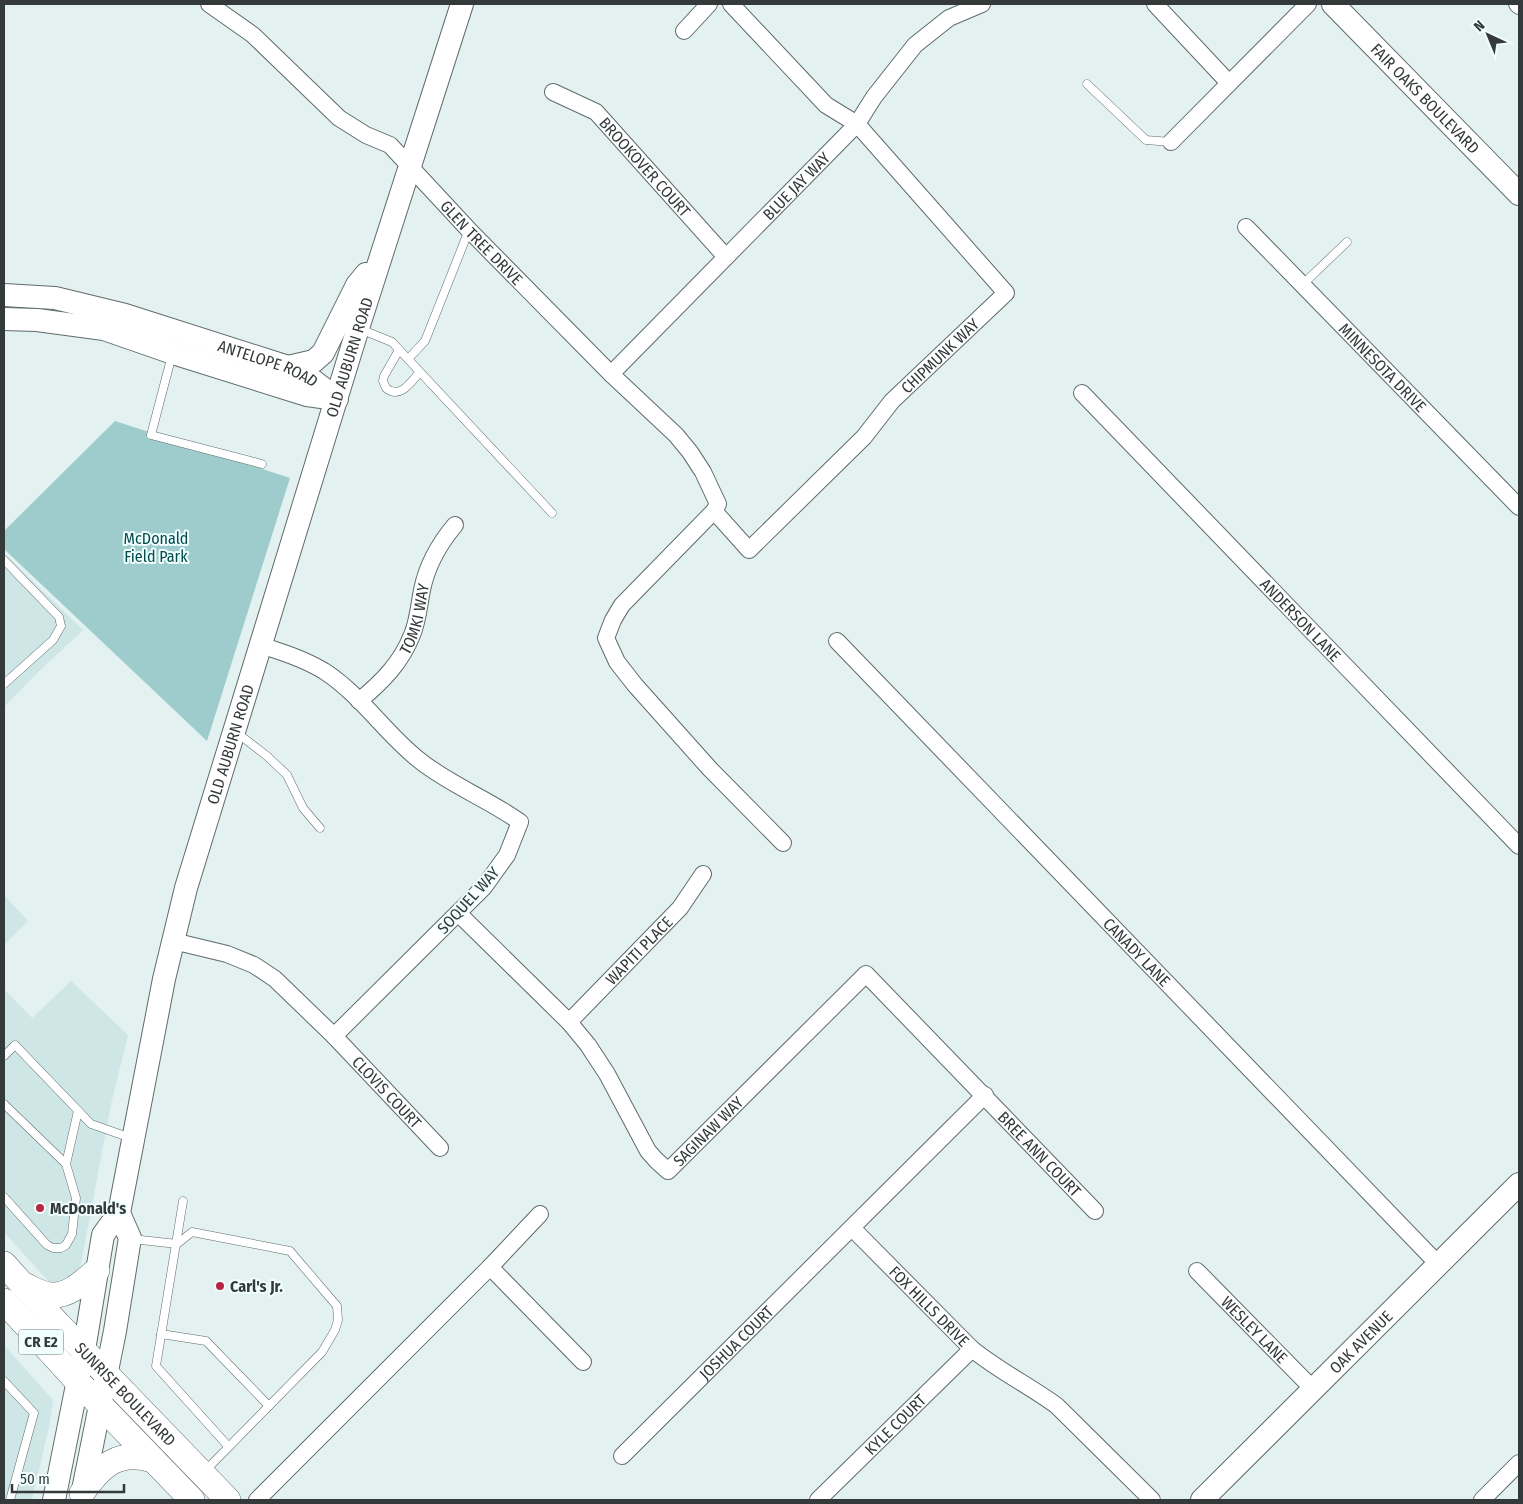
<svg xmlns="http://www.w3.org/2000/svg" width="1523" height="1504" font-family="'Fira Sans Condensed',sans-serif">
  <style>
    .built { fill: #cfe6e7 }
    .green { fill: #9ecccd }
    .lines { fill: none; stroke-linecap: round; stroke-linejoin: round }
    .lane-casing { stroke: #5f6b6b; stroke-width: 9 }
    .street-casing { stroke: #5f6b6b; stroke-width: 18 }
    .secondary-casing { stroke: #5f6b6b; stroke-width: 24 }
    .primary-casing { stroke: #5f6b6b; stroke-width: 26 }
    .lane { stroke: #fff; stroke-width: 8 }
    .street { stroke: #fff; stroke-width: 16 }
    .secondary { stroke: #fff; stroke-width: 22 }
    .primary { stroke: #fff; stroke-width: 25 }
    .poi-dot { fill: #b72640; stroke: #f0fefe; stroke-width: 2 }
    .labels { text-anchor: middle; stroke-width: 4; stroke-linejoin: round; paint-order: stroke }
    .shield { fill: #f0fefe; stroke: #6c7474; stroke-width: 1 }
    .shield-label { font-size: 15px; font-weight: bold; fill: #343939 }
    .street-label { font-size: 16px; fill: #343939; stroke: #f0fefe }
    .park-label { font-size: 16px; fill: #004b4c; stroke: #f0fefe }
    .poi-label { font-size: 16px; font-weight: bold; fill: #343939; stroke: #f0fefe; text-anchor: start }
  </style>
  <rect width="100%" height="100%" fill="#e3f1f1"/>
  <!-- built -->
  <g class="built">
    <path d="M 4,553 L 83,630 L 35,675 L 4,707 Z"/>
    <path d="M 4,895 L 28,921 L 4,945 Z"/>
    <path d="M 71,981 L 128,1035 L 111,1104 L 80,1269 L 66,1281 L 49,1282 L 4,1232 L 4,989 L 32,1018 Z"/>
    <path d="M 4,1345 L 53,1400 L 50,1422 L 32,1500 L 4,1500 Z"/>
  </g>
  <!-- green -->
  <path class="green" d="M 115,421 L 290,478 L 207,741 L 4,549 L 4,531 Z"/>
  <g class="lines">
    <!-- lane casing -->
    <g class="lane-casing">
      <g id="lane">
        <path d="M 1087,84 L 1146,140 L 1171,142"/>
        <path d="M 1302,285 L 1347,242"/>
        <path d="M 360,329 L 392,342 L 552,513"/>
        <path d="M 399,350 L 384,376 L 383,381 L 386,388 C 400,400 411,382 420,372"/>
        <path d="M 172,355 L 151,435 L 262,464"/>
        <path d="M 408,359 L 425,341 L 469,230"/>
        <path d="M 4,560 L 59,617 L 61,626 L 53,640 L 4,684"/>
        <path d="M 236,732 L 267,756 L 287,775 L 303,808 L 320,828"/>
        <path d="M 4,1056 L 15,1045 L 91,1124 L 131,1138"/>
        <path d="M 4,1104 L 66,1164"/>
        <path d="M 4,1197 L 47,1245 L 53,1248 L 61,1248 L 66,1245 L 72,1234 L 76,1198 L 66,1164 L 78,1111"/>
        <path d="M 183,1201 L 156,1366 L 228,1446"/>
        <path d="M 132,1239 L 177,1244 L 192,1232 L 290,1251 L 337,1306 L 338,1320 L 335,1330 L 322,1352 L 205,1471"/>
        <path d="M 161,1334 L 206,1341 L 269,1406"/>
        <path d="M 4,1381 L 34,1413 L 10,1500"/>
      </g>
    </g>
    <!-- street casing -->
    <g class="street-casing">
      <g id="street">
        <path id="s1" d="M 209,4 L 253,35 L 339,118 L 366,135 L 390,145 L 469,230 L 611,374 L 676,435 L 690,452 L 703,472 L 718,504 L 714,511 L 622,605 L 613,620 L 606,638 L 617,662 L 635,685 L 710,769 L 783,843"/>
        <path d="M 1155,4 L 1229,83"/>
        <path d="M 1517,4 L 1519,6"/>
        <path d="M 684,31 L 709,4"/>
        <path id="s2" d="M 553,92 L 596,112 L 726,257"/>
        <path d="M 1171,142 L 1308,4"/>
        <path id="s3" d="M 1246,227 L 1519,507"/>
        <path id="s4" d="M 611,374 L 857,124 L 874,97 L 915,45 L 949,18 L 982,4"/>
        <path id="s5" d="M 1082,393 L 1519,846"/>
        <path id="s6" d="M 714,511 L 749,550 L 864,437 L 892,401 L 1006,293 L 857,124 L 826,105 L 731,4"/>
        <path id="s7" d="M 837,641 L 1438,1264"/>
        <path d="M 260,645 C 282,652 304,659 324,671 C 361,695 385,733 419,760 C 450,785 488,799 520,822 L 507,855 L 484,887 L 334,1036"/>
        <path id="s8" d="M 359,701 C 382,682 401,663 412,635 C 418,621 419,605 422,590 C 427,565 439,544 455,525"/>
        <path id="s9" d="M 458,913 L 569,1022 L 588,1045 L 607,1074 L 648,1151 L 656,1160 L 668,1171 L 866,974 L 1095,1211"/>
        <path id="s10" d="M 173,941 L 227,954 L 254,965 L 275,979 L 334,1036 L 440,1148"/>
        <path id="s11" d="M 569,1022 L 680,908 L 703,874"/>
        <path id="s12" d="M 852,1228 L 972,1349 C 999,1371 1030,1386 1057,1406 L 1152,1500"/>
        <path d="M 490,1267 L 540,1214"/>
        <path id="s13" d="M 1197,1271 L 1313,1389"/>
        <path id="s14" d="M 622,1456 L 985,1095"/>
        <path d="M 257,1500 L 490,1267 L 583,1362"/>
        <path id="s15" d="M 818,1500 L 972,1349"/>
        <path d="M 1482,1500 L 1519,1463"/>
      </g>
    </g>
    <!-- secondary casing -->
    <g class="secondary-casing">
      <g id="secondary">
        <path id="s16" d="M 1333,4 L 1519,194"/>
        <path id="s17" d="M 4,295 L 55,298 L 125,315 L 288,367 L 311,379 L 337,399"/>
        <path d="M 4,319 L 37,320 L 104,329 L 173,353 L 307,395 L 336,399"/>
        <path d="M 288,367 L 314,361 L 323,353 L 357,285 L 366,274"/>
        <path id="s18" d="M 82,1495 L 115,1331 L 130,1238 L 119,1213 L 164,979 L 186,888 L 358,328 L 462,4"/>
        <path d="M 54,1500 L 84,1350 L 103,1235 L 119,1213"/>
        <path id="s19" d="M 1202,1500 L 1519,1184"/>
      </g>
    </g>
    <!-- primary casing -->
    <g class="primary-casing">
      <g id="primary">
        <path id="s20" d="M 4,1264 L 58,1324 L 228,1500"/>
        <path d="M 24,1285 C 33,1289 42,1295 52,1295 C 70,1296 85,1280 97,1270"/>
        <path d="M 4,1301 L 78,1382 L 192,1500"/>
        <path d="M 82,1493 C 101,1466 118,1449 153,1460"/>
      </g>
    </g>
    <!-- lane -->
    <use href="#lane" class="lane"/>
    <!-- street -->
    <use href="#street" class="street"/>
    <!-- secondary -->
    <use href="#secondary" class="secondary"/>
    <!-- primary -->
    <use href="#primary" class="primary"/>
  </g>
  <!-- markers -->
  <g class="poi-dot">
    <circle cx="40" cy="1208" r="5"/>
    <circle cx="220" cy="1286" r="5"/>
  </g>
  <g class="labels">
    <!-- shield labels -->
    <rect class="shield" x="18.5" y="1329.5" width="45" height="25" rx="4"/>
    <g class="shield-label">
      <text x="41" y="1347">CR E2</text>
    </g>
    <!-- street labels -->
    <g class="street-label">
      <text dy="6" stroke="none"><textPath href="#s16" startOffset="132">FAIR OAKS BOULEVARD</textPath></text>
      <text dy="6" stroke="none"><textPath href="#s2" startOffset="121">BROOKOVER COURT</textPath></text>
      <text dy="6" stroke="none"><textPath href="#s4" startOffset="264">BLUE JAY WAY</textPath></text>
      <text dy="6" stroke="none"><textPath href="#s1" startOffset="365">GLEN TREE DRIVE</textPath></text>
      <text dy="6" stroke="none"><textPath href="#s6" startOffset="325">CHIPMUNK WAY</textPath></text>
      <text dy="6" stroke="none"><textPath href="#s18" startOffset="1176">OLD AUBURN ROAD</textPath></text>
      <text dy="6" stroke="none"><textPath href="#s17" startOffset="274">ANTELOPE ROAD</textPath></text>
      <text dy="6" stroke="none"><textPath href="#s3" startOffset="196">MINNESOTA DRIVE</textPath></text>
      <text dy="6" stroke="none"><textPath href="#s8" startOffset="102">TOMKI WAY</textPath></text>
      <text dy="6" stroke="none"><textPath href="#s5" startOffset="315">ANDERSON LANE</textPath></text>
      <text dy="6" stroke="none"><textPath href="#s18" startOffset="771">OLD AUBURN ROAD</textPath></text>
      <text transform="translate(468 900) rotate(-48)" y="6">SOQUEL WAY</text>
      <text dy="6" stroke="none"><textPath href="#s11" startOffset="100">WAPITI PLACE</textPath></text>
      <text dy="6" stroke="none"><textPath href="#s7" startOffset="432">CANADY LANE</textPath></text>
      <text dy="6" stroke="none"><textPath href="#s10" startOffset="269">CLOVIS COURT</textPath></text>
      <text dy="6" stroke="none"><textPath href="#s9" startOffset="392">SAGINAW WAY</textPath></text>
      <text dy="6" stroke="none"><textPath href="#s9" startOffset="865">BREE ANN COURT</textPath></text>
      <text dy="6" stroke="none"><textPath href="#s12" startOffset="110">FOX HILLS DRIVE</textPath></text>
      <text dy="6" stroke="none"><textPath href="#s13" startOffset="82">WESLEY LANE</textPath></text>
      <text dy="6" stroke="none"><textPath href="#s14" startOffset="161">JOSHUA COURT</textPath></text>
      <text dy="6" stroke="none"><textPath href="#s19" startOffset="224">OAK AVENUE</textPath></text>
      <text dy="6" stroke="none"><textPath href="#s20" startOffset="178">SUNRISE BOULEVARD</textPath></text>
      <text dy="6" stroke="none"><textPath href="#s15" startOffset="108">KYLE COURT</textPath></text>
    </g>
    <!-- park labels -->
    <g class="park-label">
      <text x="156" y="544">McDonald<tspan x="156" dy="18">Field Park</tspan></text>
    </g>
    <!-- poi labels -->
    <g class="poi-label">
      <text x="50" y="1214">McDonald's</text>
      <text x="230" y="1292">Carl's Jr.</text>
    </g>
  </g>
  <!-- border -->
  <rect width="1523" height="1504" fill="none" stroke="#343939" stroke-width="10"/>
  <!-- north arrow -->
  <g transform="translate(1488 35) rotate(316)" stroke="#f0fefe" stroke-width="4" paint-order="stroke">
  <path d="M0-4L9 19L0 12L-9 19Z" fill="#343939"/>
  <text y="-8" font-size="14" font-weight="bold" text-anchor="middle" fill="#343939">N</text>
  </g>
  <!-- scale -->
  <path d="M12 1484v8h112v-8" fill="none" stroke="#343939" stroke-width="2.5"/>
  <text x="20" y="1484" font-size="15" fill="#343939" stroke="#f0fefe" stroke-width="4" paint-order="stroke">50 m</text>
</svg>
